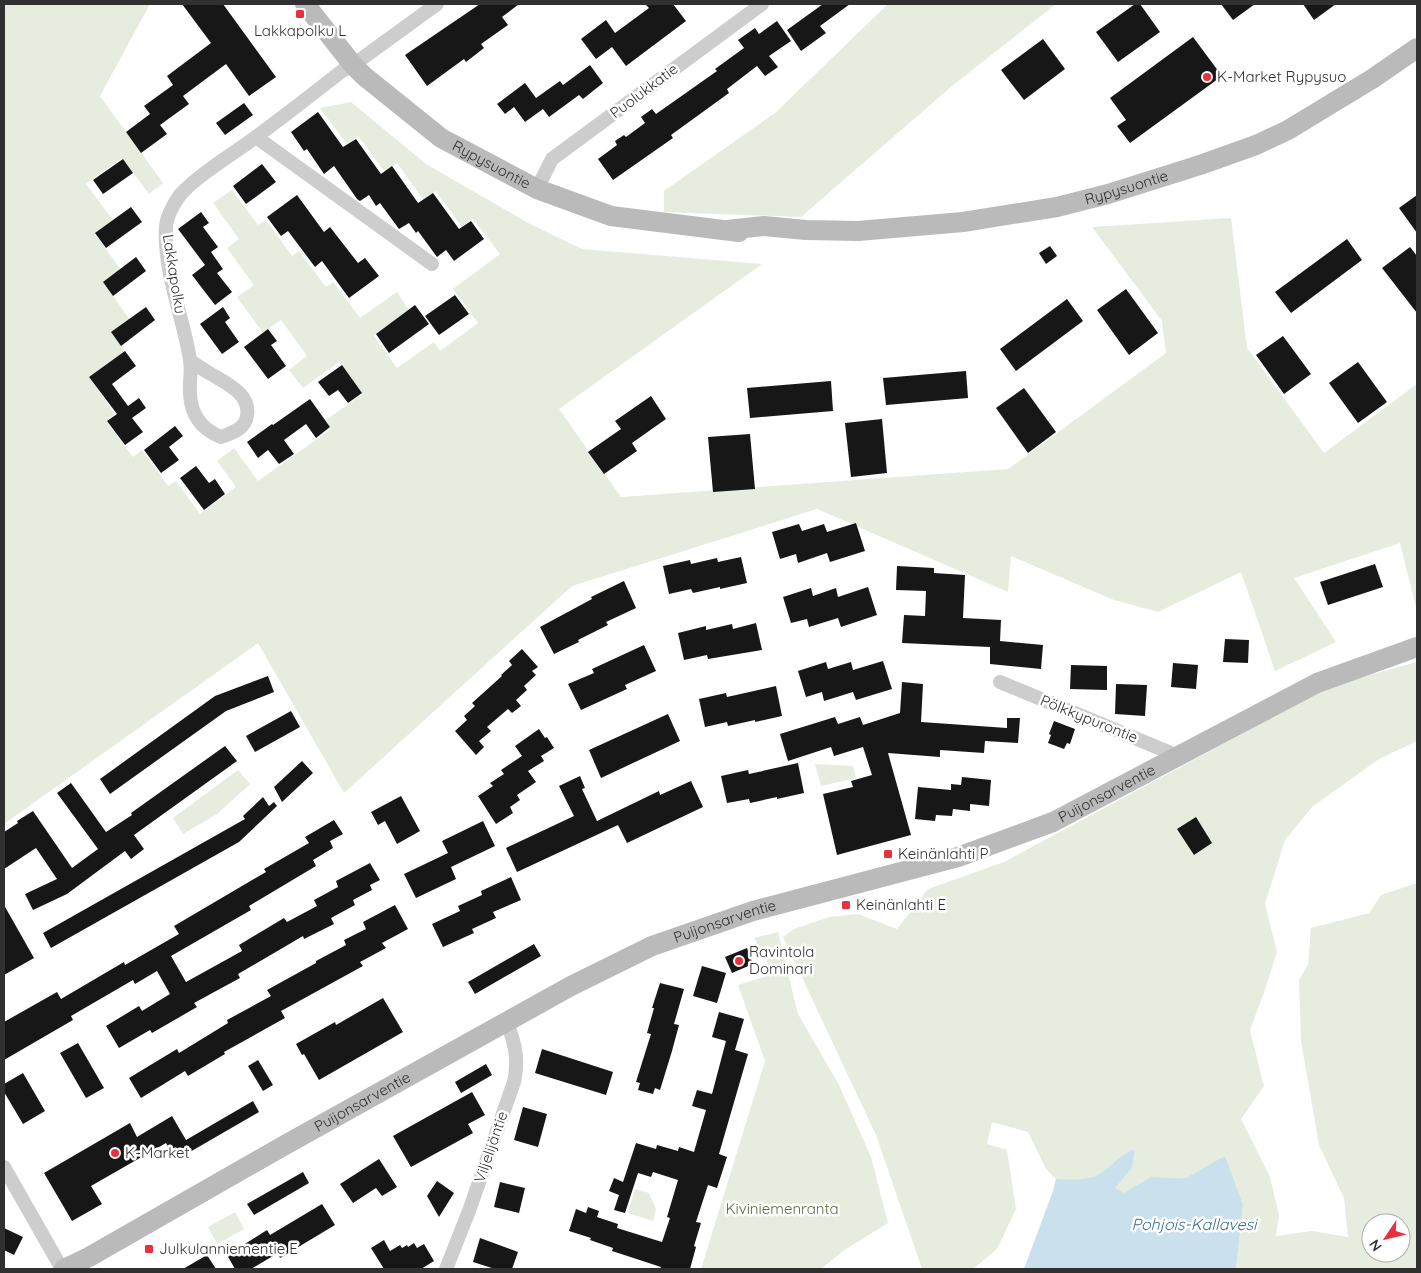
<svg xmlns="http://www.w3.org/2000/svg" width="1421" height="1273" font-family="Quicksand,sans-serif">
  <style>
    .green { fill: #e6edde; fill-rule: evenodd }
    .water { fill: #cae0ed }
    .building { fill: #171717 }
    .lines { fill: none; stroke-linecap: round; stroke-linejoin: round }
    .street { stroke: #cdcdcd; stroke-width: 14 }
    .secondary { stroke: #bababa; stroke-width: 20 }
    .poi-dot { fill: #e9303f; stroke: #fff; stroke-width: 2 }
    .labels { text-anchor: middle; stroke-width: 5; stroke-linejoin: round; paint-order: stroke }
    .poi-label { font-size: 15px; fill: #303030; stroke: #fff; text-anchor: start }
    .street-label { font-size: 15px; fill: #303030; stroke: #fff }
    .park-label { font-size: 15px; fill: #536d3c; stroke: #fff }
    .water-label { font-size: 16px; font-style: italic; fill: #3b7294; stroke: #fff }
  </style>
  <rect width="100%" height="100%" fill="#fff"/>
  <!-- green -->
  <g class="green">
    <path d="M 4,4 L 150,4 L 100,96 L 163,183 L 149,194 L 122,158 L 86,184 L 113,220 L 95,234 L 121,270 L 104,283 L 130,320 L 112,333 L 125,351 L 89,377 L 115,414 L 106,421 L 133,457 L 142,450 L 168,486 L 176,481 L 200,514 L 236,487 L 217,461 L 234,448 L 258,481 L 331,429 L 326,420 L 362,394 L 339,362 L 303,388 L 289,370 L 307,356 L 281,320 L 263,333 L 237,297 L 254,285 L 227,248 L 239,239 L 213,203 L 232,190 L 258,225 L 266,220 L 292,256 L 299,251 L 326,287 L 333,282 L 360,318 L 397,292 L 409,310 L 374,336 L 397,368 L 434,342 L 440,351 L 478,323 L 453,289 L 500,254 L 473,219 L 462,227 L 436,191 L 423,199 L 397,163 L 385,172 L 358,136 L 347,144 L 320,108 L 351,102 L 426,164 L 530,224 L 582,249 L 762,264 L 559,409 L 621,497 L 1008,469 L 1166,353 L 1162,321 L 1092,227 L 1231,218 L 1247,348 L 1324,453 L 1417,384 L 1417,611 L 1400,543 L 1294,578 L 1336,642 L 1275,671 L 1241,572 L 1158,612 L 1114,600 L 1011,556 L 1008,592 L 817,509 L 572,586 L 344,793 L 258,643 L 4,824 Z"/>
    <path d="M 888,4 L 1056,4 L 952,86 L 801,217 L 664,212 L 664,191 L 775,113 Z"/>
    <path d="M 1417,662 L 1417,741 L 1379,759 L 1312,807 L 1285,840 L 1265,904 L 1277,952 L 1265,990 L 1250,1030 L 1264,1086 L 1241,1119 L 1270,1177 L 1279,1215 L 1276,1236 L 1312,1231 L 1348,1237 L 1344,1198 L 1319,1145 L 1301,1041 L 1299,980 L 1308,965 L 1311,928 L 1369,913 L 1381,895 L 1417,883 L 1417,1269 L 1236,1269 L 1243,1205 L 1186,1178 L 1151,1177 L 1124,1194 L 1114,1188 L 1132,1168 L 1135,1149 C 1117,1154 1107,1175 1088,1178 C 1078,1180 1066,1179 1056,1179 L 1046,1169 L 1028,1132 L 992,1122 L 987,1144 L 1007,1150 L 1016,1209 L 997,1249 L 973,1269 L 922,1269 L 876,1135 L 783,937 L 794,929 L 829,917 L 858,914 L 897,929 L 928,889 L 1004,862 L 1333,685 ZM 1371,1223 L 1401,1223 L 1401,1253 L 1371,1253 Z"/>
    <path d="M 815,764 L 853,766 L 856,778 L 821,786 Z"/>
    <path d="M 238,770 L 250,784 L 217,814 L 183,834 L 173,818 Z"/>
    <path d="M 778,932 L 798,1014 L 839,1085 L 871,1157 L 888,1223 L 843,1251 L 821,1269 L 701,1269 L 765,1061 L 738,985 L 774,974 L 754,938 Z"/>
    <path d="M 635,1189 L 649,1193 L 656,1209 L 653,1221 L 628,1213 Z"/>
    <path d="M 235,1212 L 244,1229 L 217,1244 L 208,1227 Z"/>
  </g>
  <!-- water -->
  <path class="water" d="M 1135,1149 L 1132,1168 L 1115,1188 L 1124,1193 L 1151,1177 L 1186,1178 L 1225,1156 L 1243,1205 L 1236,1269 L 1024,1269 L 1053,1191 L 1056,1179 C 1066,1179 1078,1180 1088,1178 C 1107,1175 1117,1154 1135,1149 Z"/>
  <!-- building -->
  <g class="building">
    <path d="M 182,4 L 223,4 L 276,77 L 249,96 L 226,64 L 183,96 L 189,104 L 160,125 L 167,134 L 141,153 L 126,132 L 150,114 L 144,106 L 173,85 L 167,76 L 211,43 Z"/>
    <path d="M 480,4 L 519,4 L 502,17 L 508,25 L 481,44 L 484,48 L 466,62 L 464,59 L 427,86 L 405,55 Z"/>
    <path d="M 645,4 L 673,4 L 686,21 L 626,66 L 612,47 L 596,59 L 581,39 L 606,20 L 615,33 L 649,8 Z"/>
    <path d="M 823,4 L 850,4 L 820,26 L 826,33 L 801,51 L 787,30 Z"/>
    <path d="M 1135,4 L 1140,4 L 1160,32 L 1118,62 L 1096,32 Z"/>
    <path d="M 1221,4 L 1255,4 L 1233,20 Z"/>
    <path d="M 1303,4 L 1336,4 L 1314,20 Z"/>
    <path d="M 777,21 L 791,41 L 769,56 L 778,67 L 765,76 L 757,66 L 727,89 L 729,93 L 671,135 L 673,138 L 613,180 L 598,159 L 617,145 L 615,141 L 624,135 L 626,137 L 645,123 L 641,117 L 652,109 L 656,114 L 717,71 L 715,69 L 744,48 L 738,40 L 755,28 L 759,34 Z"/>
    <path d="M 1193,37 L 1222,76 L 1130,143 L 1117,126 L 1126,120 L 1110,98 Z"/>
    <path d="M 1043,39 L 1065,69 L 1024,100 L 1001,70 Z"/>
    <path d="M 590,65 L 603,83 L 583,99 L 579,95 L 549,117 L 543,109 L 525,122 L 514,107 L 505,114 L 497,104 L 525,83 L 536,98 L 560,81 L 563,85 Z"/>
    <path d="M 244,103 L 253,115 L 225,135 L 216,123 Z"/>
    <path d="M 318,112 L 343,147 L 356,139 L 381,174 L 392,166 L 418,203 L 433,193 L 459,229 L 471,221 L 484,239 L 454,261 L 446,250 L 437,257 L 418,231 L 416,233 L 409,223 L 399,229 L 380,203 L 376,206 L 369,195 L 360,201 L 357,199 L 334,166 L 324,174 L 307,149 L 304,151 L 291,132 Z"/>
    <path d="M 123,159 L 133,173 L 103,194 L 93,180 Z"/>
    <path d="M 262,164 L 276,182 L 246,204 L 233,186 Z"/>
    <path d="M 297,195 L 324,232 L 330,227 L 358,263 L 365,258 L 379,276 L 349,298 L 322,261 L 315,267 L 288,231 L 281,236 L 267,217 Z"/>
    <path d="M 1417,195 L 1417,233 L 1399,208 Z"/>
    <path d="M 131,207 L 142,222 L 106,248 L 95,233 Z"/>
    <path d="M 201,212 L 209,223 L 203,227 L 218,247 L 211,252 L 223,269 L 217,273 L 232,292 L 215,305 L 192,275 L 205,265 L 178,229 Z"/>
    <path d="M 1347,239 L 1362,260 L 1291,313 L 1275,292 Z"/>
    <path d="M 1050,246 L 1057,256 L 1046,264 L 1039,253 Z"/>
    <path d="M 1410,247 L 1417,256 L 1417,313 L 1382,268 Z"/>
    <path d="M 136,257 L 146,271 L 113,296 L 103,282 Z"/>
    <path d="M 1126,289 L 1158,333 L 1129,355 L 1097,310 Z"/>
    <path d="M 455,295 L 469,314 L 439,335 L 425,316 Z"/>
    <path d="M 1067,299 L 1083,321 L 1016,371 L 1000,349 Z"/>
    <path d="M 415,305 L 429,324 L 389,353 L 376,334 Z"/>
    <path d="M 146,307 L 155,320 L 121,346 L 111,332 Z"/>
    <path d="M 223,307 L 230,318 L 225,322 L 239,342 L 222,354 L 200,324 Z"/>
    <path d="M 268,329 L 277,341 L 271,345 L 286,366 L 268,379 L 244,347 Z"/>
    <path d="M 1283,336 L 1311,374 L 1284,394 L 1256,355 Z"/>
    <path d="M 125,351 L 136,366 L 112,384 L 128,406 L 139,398 L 146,408 L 132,418 L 143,432 L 125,445 L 107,421 L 117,414 L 89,377 Z"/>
    <path d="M 1358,362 L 1387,402 L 1358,423 L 1329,383 Z"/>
    <path d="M 342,365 L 362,393 L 348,403 L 338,390 L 329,396 L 318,382 Z"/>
    <path d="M 966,371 L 968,398 L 886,405 L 883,378 Z"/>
    <path d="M 831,381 L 833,411 L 750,418 L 747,388 Z"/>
    <path d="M 1024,388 L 1056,432 L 1028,453 L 996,408 Z"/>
    <path d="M 651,396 L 666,419 L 632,443 L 637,451 L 604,474 L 588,452 L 621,429 L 615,421 Z"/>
    <path d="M 310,399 L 330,427 L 316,438 L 306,424 L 284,440 L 294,454 L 279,464 L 268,450 L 258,458 L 247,442 L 272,424 L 273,425 Z"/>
    <path d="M 882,419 L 887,473 L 851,477 L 845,423 Z"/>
    <path d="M 175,426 L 183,436 L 169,447 L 179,460 L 161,473 L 144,450 Z"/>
    <path d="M 750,434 L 755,489 L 713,492 L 708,437 Z"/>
    <path d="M 196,466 L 209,483 L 215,479 L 225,494 L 204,510 L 180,478 Z"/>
    <path d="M 856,523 L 865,551 L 830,562 L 827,553 L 798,563 L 796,554 L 780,559 L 772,532 L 799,524 L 802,531 L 824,524 L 827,532 Z"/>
    <path d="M 741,557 L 747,583 L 720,589 L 720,587 L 693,593 L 691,589 L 669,594 L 663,566 L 690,560 L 691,564 L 717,558 L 718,562 Z"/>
    <path d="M 1375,564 L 1383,587 L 1328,605 L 1320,582 Z"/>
    <path d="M 897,566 L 934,568 L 934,573 L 965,575 L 963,618 L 1001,620 L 1000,641 L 1043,645 L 1041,669 L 990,664 L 990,647 L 902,643 L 904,615 L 925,616 L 926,591 L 896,590 Z"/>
    <path d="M 624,581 L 636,608 L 606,622 L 608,625 L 578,640 L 579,642 L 554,654 L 540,627 L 592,599 L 591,597 Z"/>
    <path d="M 868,587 L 877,615 L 841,627 L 838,618 L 809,627 L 807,619 L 791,623 L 783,597 L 811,588 L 813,596 L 836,588 L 838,597 Z"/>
    <path d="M 756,623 L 762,650 L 708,659 L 707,655 L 684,660 L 678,633 L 706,626 L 706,630 L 732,624 L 733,629 Z"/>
    <path d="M 1225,639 L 1249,640 L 1248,663 L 1223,662 Z"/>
    <path d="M 644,645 L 656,671 L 625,685 L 627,689 L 581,710 L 568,684 L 594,673 L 592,669 Z"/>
    <path d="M 522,649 L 538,667 L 532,671 L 536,675 L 524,686 L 527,690 L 516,700 L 521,706 L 512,713 L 508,709 L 487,727 L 491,731 L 479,741 L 484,747 L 476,755 L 455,731 L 467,720 L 464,716 L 475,706 L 472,703 L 502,676 L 501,675 L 512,665 L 509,661 Z"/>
    <path d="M 883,661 L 892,689 L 856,700 L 853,692 L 824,701 L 822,692 L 806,697 L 798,671 L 826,662 L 828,669 L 851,662 L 853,670 Z"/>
    <path d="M 1173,663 L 1198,665 L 1196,689 L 1171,687 Z"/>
    <path d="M 1071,665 L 1107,666 L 1107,690 L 1070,689 Z"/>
    <path d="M 268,676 L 274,692 L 226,711 L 110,794 L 100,779 L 215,696 Z"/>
    <path d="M 902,682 L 923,684 L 921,722 L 1007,728 L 1007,718 L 1020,718 L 1018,743 L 985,741 L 984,753 L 940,750 L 940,757 L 888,753 L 911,835 L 837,855 L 823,794 L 853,787 L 851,781 L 872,775 L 863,747 L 834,756 L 831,747 L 788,761 L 780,734 L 835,717 L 838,724 L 860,717 L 863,725 L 900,713 Z"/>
    <path d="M 1116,684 L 1147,685 L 1145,716 L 1115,714 Z"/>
    <path d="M 776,686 L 782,716 L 755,722 L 755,720 L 728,726 L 727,722 L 705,727 L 699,699 L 726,693 L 727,697 Z"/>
    <path d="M 291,711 L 300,727 L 255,752 L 246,736 Z"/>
    <path d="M 668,714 L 680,741 L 601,778 L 589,750 Z"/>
    <path d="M 1054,721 L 1075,729 L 1070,744 L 1067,743 L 1064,749 L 1048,743 L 1051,735 L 1049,734 Z"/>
    <path d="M 539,729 L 545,738 L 547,737 L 554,748 L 541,756 L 544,761 L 528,771 L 536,782 L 517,795 L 520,800 L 510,807 L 513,813 L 496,824 L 478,796 L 493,786 L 490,783 L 504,774 L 501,770 L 522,756 L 515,746 Z"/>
    <path d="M 225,746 L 237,761 L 134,835 L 144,849 L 131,859 L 125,851 L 67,894 L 33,910 L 25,894 L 57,879 L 36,848 L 4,869 L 4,832 L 18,823 L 17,821 L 33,811 L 72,868 L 98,849 L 57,793 L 71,783 L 106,832 L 132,815 L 131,813 Z"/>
    <path d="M 302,761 L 313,773 L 282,802 L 274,787 Z"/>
    <path d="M 798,763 L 804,793 L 777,799 L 777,797 L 750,803 L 749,799 L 727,803 L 721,776 L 748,770 L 749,774 Z"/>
    <path d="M 580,776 L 585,788 L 582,789 L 597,821 L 659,791 L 660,795 L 691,781 L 703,807 L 627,843 L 618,825 L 517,872 L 506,848 L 574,816 L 559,786 Z"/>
    <path d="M 962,777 L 991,780 L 989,806 L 970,804 L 970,811 L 953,809 L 952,816 L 936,815 L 935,821 L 915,819 L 918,787 L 951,790 L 951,784 L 961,785 Z"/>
    <path d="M 401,796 L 420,831 L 397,844 L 385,821 L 378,825 L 371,812 Z"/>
    <path d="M 263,797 L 269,806 L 274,802 L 277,806 L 239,842 L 51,948 L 43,933 L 245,819 L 243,816 Z"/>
    <path d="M 1196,817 L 1212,843 L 1194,855 L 1177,829 Z"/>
    <path d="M 334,820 L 343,834 L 330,841 L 333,848 L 313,860 L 316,866 L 249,906 L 251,910 L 171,956 L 186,982 L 242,951 L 239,945 L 284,918 L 287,922 L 317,906 L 314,900 L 338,887 L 336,881 L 370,863 L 380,880 L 370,885 L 372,890 L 353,900 L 355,905 L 331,918 L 334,924 L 304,939 L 303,936 L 238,974 L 240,978 L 194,1003 L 197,1007 L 152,1033 L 150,1030 L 119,1048 L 106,1026 L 139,1006 L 142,1011 L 170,994 L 157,971 L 135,984 L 133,980 L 71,1016 L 73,1020 L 4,1060 L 4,1022 L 57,992 L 61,999 L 124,962 L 125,965 L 179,934 L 174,926 L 266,872 L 264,869 L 309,843 L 305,837 Z"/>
    <path d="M 483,821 L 495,846 L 451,867 L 456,879 L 416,898 L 404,874 L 448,853 L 442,841 Z"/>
    <path d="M 511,877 L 521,900 L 493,912 L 496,918 L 472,929 L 474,933 L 443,947 L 432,924 L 460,911 L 458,906 L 482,895 L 481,891 Z"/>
    <path d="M 4,905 L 34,958 L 4,975 Z"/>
    <path d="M 395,905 L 408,929 L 382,943 L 386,948 L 360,962 L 363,966 L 281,1011 L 285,1018 L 224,1052 L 225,1054 L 188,1076 L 185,1071 L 141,1098 L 129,1078 L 177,1049 L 179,1053 L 228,1023 L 227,1020 L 271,996 L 267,990 L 316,963 L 316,961 L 346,945 L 344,940 L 366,929 L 363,922 Z"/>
    <path d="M 534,944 L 541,956 L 475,994 L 468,982 Z"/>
    <path d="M 747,948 L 753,964 L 732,973 L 725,957 Z"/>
    <path d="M 702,966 L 726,973 L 717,1003 L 693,996 Z"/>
    <path d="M 660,983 L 684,989 L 674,1024 L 679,1025 L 672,1051 L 660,1090 L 655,1088 L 653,1094 L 638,1090 L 640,1083 L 636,1082 L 651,1034 L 647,1033 L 654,1008 L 652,1008 Z"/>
    <path d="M 383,998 L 403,1032 L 319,1080 L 304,1054 L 302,1055 L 296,1044 L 335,1022 L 336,1025 Z"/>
    <path d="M 719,1012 L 744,1019 L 735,1050 L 748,1054 L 719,1154 L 727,1157 L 717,1188 L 708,1185 L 696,1222 L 701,1223 L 694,1246 L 696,1247 L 690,1269 L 660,1269 L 661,1267 L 612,1251 L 613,1248 L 590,1240 L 591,1238 L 569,1231 L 576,1209 L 586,1213 L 588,1207 L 599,1211 L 597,1217 L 618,1224 L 617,1228 L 662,1242 L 670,1218 L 667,1217 L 678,1180 L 653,1172 L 651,1177 L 638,1173 L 625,1213 L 614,1210 L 619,1195 L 609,1191 L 614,1178 L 623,1182 L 636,1143 L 656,1149 L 657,1145 L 678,1151 L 679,1147 L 694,1152 L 706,1110 L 692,1106 L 697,1090 L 712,1094 L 726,1041 L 712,1037 Z"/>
    <path d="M 78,1043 L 104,1088 L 86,1098 L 60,1053 Z"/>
    <path d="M 542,1049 L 613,1072 L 606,1095 L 535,1073 Z"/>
    <path d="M 258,1060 L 273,1085 L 263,1091 L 248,1066 Z"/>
    <path d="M 486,1064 L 492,1075 L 461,1093 L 455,1082 Z"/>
    <path d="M 23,1073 L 45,1111 L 23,1124 L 4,1092 L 4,1084 Z"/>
    <path d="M 472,1092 L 485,1115 L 468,1124 L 473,1133 L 411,1167 L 393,1136 Z"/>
    <path d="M 253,1101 L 259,1112 L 176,1160 L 166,1143 L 91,1186 L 102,1204 L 72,1221 L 44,1173 L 130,1123 L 137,1137 L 172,1116 L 186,1140 Z"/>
    <path d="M 523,1107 L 547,1114 L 538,1147 L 514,1140 Z"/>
    <path d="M 379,1159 L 397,1187 L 382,1196 L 376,1188 L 353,1203 L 340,1184 Z"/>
    <path d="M 303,1172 L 309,1183 L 254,1215 L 247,1204 Z"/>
    <path d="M 437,1181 L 454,1193 L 439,1217 L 427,1196 Z"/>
    <path d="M 500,1182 L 525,1188 L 519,1213 L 494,1207 Z"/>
    <path d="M 322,1204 L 335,1225 L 280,1258 L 278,1253 L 251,1269 L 235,1269 L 227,1255 L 267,1230 L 270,1235 Z"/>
    <path d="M 4,1228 L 23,1237 L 14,1255 L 4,1250 Z"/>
    <path d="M 480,1238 L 518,1252 L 512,1269 L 495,1269 L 473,1262 Z"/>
    <path d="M 384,1240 L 390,1251 L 400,1245 L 402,1248 L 407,1245 L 408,1247 L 414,1243 L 417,1248 L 424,1244 L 434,1261 L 421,1269 L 384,1269 L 371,1248 Z"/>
    <path d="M 207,1255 L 216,1269 L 183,1269 Z"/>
  </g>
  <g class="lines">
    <!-- street -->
    <g class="street">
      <path d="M 256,137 L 432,264"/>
      <path d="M 537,189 L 552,159 L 762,4"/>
      <path d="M 191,361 C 197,366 204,370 211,374 C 226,383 251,394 247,416 C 245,429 232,433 221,437 C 201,429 191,415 190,394 C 189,382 192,371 190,360 C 183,316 163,270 166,226 C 167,216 174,203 180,195 C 197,176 228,157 249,142 C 281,119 311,95 342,71 L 353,65 L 437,4"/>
      <path d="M 1000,682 L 1178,756"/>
      <path d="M 4,1167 L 62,1269"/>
      <path d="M 446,1269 L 469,1211 L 514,1082 C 519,1059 515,1044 507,1022"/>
    </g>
    <!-- secondary -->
    <g class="secondary">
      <path id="s1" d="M 305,4 L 353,65 L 364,76 L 441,138 L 537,189 L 611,216 L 739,232"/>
      <path id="s2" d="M 727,230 L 764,226 L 806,230 L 858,231 L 963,222 L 1057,207 L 1108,194 L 1200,165 L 1256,145 L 1288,130 L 1372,79 L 1417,48"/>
      <path id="s3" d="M 64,1269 L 89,1257 L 285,1145 L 571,986 L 652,946 L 753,911 L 958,857 L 1053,822 L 1317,683 L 1417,647"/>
    </g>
  </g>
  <!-- markers -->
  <g class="poi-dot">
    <rect x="295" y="9" width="10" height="10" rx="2.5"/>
    <circle cx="1207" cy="77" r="5"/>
    <rect x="883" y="849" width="10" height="10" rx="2.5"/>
    <rect x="841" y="900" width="10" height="10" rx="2.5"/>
    <circle cx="739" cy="961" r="5"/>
    <circle cx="115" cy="1153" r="5"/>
    <rect x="144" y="1244" width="10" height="10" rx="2.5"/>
  </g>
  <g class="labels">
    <!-- poi labels -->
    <g class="poi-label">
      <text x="300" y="36" text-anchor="middle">Lakkapolku L</text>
      <text x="1217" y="82">K-Market Rypysuo</text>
      <text x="898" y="859">Keinänlahti P</text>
      <text x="856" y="910">Keinänlahti E</text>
      <text x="749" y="957">Ravintola<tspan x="749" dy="17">Dominari</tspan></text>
      <text x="125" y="1158">K-Market</text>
      <text x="159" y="1254">Julkulanniementie E</text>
    </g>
    <!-- street labels -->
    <g class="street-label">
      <text transform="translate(644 91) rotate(-37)" y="5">Puolukkatie</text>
      <text dy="5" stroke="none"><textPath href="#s1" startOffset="249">Rypysuontie</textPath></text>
      <text dy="5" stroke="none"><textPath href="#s2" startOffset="404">Rypysuontie</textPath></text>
      <text transform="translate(174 274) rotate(81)" y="5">Lakkapolku</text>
      <text transform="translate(1089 719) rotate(22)" y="5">Pölkkypurontie</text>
      <text dy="5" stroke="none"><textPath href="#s3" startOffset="1152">Puijonsarventie</textPath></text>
      <text dy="5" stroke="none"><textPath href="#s3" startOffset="748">Puijonsarventie</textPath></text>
      <text dy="5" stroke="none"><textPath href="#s3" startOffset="342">Puijonsarventie</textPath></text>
      <text transform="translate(491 1147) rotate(-71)" y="5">Viljelijäntie</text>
    </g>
    <!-- park labels -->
    <g class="park-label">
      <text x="782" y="1214">Kiviniemenranta</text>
    </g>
    <!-- water labels -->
    <g class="water-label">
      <text x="1194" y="1230">Pohjois-Kallavesi</text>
    </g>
  </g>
  <!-- border -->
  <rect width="1421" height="1273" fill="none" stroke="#303030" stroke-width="10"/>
  <!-- north arrow -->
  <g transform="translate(1386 1238) rotate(235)"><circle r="24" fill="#ffffff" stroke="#acacac"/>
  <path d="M0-4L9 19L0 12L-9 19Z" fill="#e9303f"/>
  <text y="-8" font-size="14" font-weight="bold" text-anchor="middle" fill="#303030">N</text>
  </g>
</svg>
